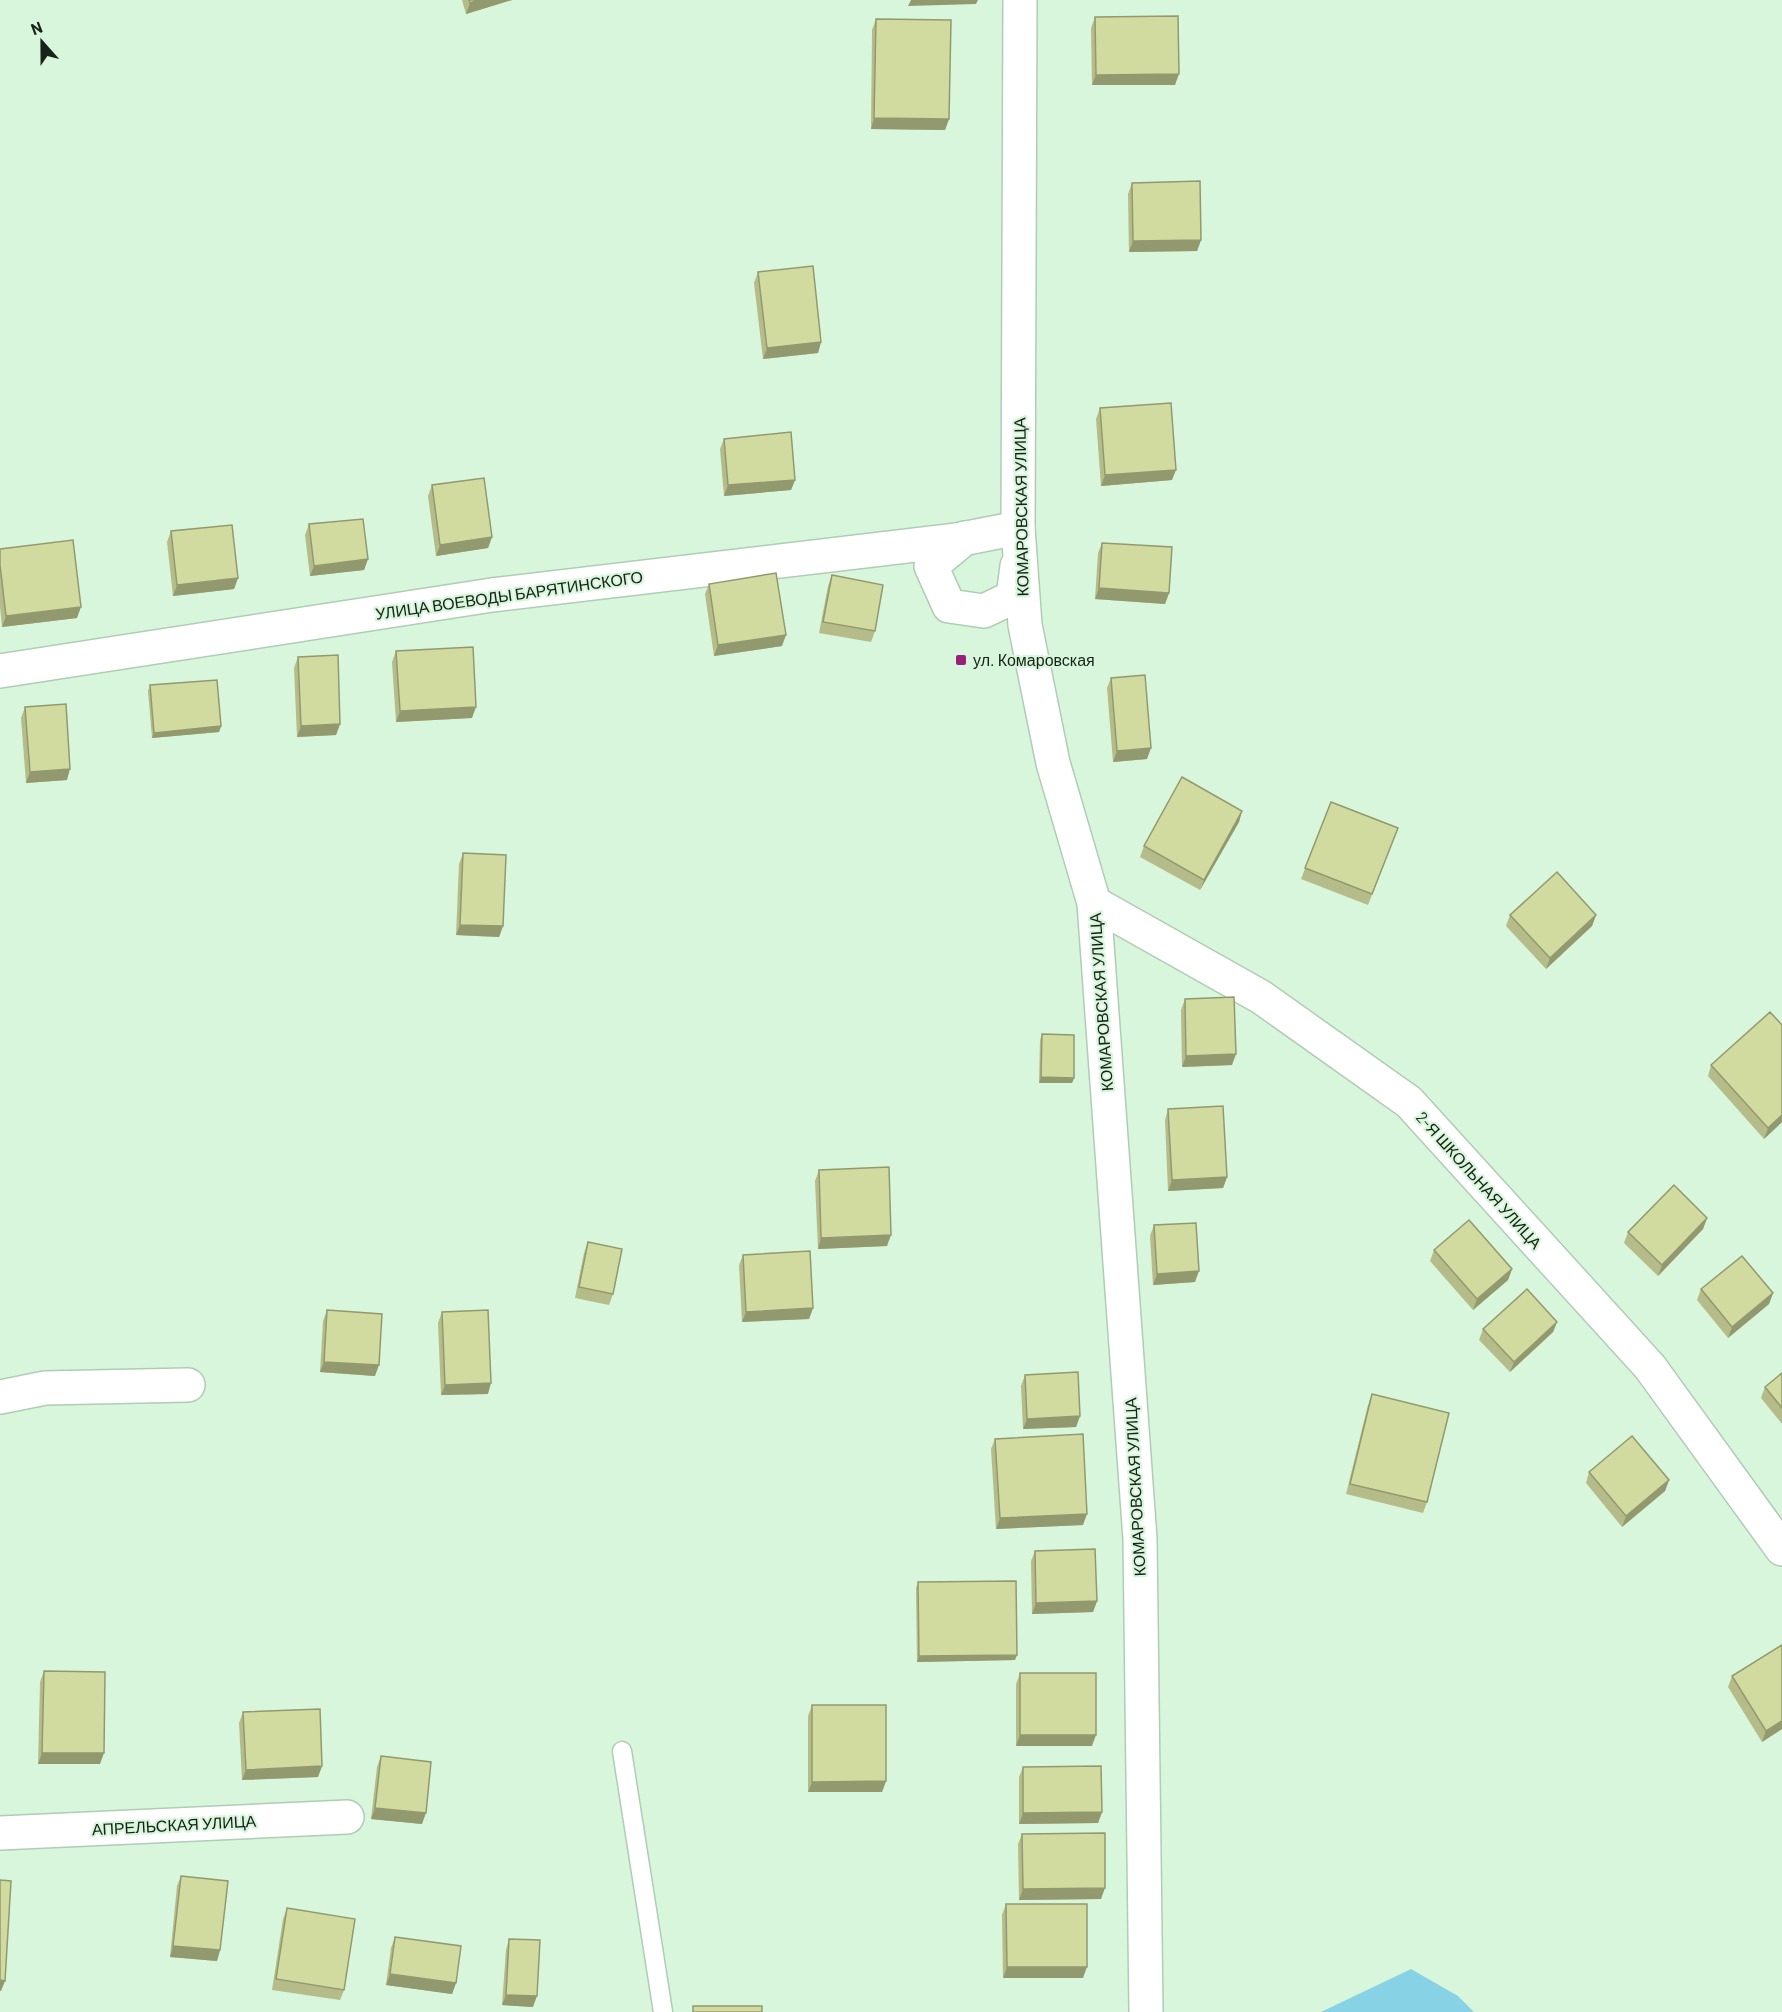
<svg xmlns="http://www.w3.org/2000/svg" width="1782" height="2012" font-family="Barlow,sans-serif">
  <style>
    .water { fill: #87d3e5 }
    .lines { fill: none; stroke-linecap: round; stroke-linejoin: round }
    .lane-casing { stroke: #b0cdb4; stroke-width: 21 }
    .street-casing { stroke: #b0cdb4; stroke-width: 36 }
    .lane { stroke: #fff; stroke-width: 18 }
    .street { stroke: #fff; stroke-width: 33 }
    .wall { fill: #b5bc89 }
    .shaded-wall { fill: #93996f }
    .building { fill: #d2db9f; stroke: #93996f; stroke-width: 1.5 }
    .poi-dot { fill: #992079; stroke: #d8f6db; stroke-width: 2 }
    .labels { text-anchor: middle; stroke-width: 4.5; stroke-linejoin: round; paint-order: stroke }
    .street-label { font-size: 16px; fill: #172219; stroke: #d8f6db }
    .poi-label { font-size: 16px; fill: #172219; stroke: #d8f6db; text-anchor: start }
  </style>
  <rect width="100%" height="100%" fill="#d8f6db"/>
  <!-- water -->
  <path class="water" d="M 1411,1969 L 1458,1996 L 1474,2012 L 1321,2012 Z"/>
  <g class="lines">
    <!-- lane casing -->
    <g class="lane-casing">
      <path id="lane" d="M 622,1751 L 663,2012"/>
    </g>
    <!-- street casing -->
    <g class="street-casing">
      <g id="street">
        <path d="M 1020,0 L 1018,528 L 1025,625 L 1053,763 L 1094,903 L 1140,1539 L 1146,2012"/>
        <path d="M 965,538 L 931,566 L 949,606 L 984,611 L 1013,597 L 1017,566"/>
        <path d="M 0,671 L 492,595 L 957,540 L 1018,528"/>
        <path d="M 1094,903 L 1261,997 L 1409,1102 L 1650,1367 L 1782,1549"/>
        <path d="M 0,1397 L 45,1388 L 188,1385"/>
        <path d="M 0,1833 L 347,1817"/>
      </g>
    </g>
    <!-- lane -->
    <use href="#lane" class="lane"/>
    <!-- street -->
    <use href="#street" class="street"/>
  </g>
  <!-- wall -->
  <g class="wall">
    <path d="M 462,0 L 512,0 L 466,14 Z"/>
    <path d="M 1095,17 L 1175,85 L 1092,85 L 1091,28 Z"/>
    <path d="M 876,19 L 949,119 L 945,130 L 871,129 L 872,30 Z"/>
    <path d="M 1132,183 L 1201,240 L 1197,251 L 1129,252 L 1128,194 Z"/>
    <path d="M 758,272 L 821,342 L 818,353 L 763,359 L 754,283 Z"/>
    <path d="M 1100,408 L 1172,480 L 1101,486 L 1096,419 Z"/>
    <path d="M 724,439 L 795,480 L 791,490 L 724,496 L 720,449 Z"/>
    <path d="M 432,485 L 492,537 L 488,548 L 436,556 L 428,496 Z"/>
    <path d="M 309,524 L 368,559 L 364,570 L 310,576 L 305,535 Z"/>
    <path d="M 171,531 L 238,578 L 234,589 L 173,596 L 167,542 Z"/>
    <path d="M 1102,543 L 1169,593 L 1165,604 L 1095,599 L 1098,553 Z"/>
    <path d="M 0,549 L 77,618 L 2,627 L 0,607 Z"/>
    <path d="M 832,575 L 875,631 L 871,642 L 819,633 L 828,586 Z"/>
    <path d="M 709,584 L 782,646 L 714,656 L 705,594 Z"/>
    <path d="M 396,651 L 472,718 L 396,722 L 392,662 Z"/>
    <path d="M 298,657 L 340,724 L 336,735 L 297,737 L 294,668 Z"/>
    <path d="M 1111,678 L 1147,759 L 1113,762 L 1107,688 Z"/>
    <path d="M 150,685 L 221,726 L 219,732 L 152,738 L 148,691 Z"/>
    <path d="M 25,707 L 67,780 L 26,783 L 21,718 Z"/>
    <path d="M 1331,802 L 1398,828 L 1368,905 L 1301,879 Z"/>
    <path d="M 1242,811 L 1239,822 L 1200,890 L 1140,857 L 1144,846 Z"/>
    <path d="M 463,853 L 503,926 L 499,937 L 456,935 L 459,864 Z"/>
    <path d="M 1510,915 L 1596,915 L 1592,926 L 1546,969 L 1506,926 Z"/>
    <path d="M 1185,999 L 1232,1065 L 1182,1067 L 1181,1010 Z"/>
    <path d="M 1782,1025 L 1782,1122 L 1764,1139 L 1708,1076 L 1711,1065 Z"/>
    <path d="M 1042,1034 L 1074,1078 L 1072,1083 L 1039,1083 L 1040,1040 Z"/>
    <path d="M 1168,1109 L 1227,1177 L 1223,1188 L 1168,1191 L 1165,1120 Z"/>
    <path d="M 819,1170 L 887,1246 L 818,1249 L 815,1181 Z"/>
    <path d="M 1707,1218 L 1703,1229 L 1658,1276 L 1624,1243 L 1628,1232 Z"/>
    <path d="M 1154,1225 L 1195,1282 L 1153,1285 L 1150,1236 Z"/>
    <path d="M 588,1242 L 613,1294 L 609,1305 L 575,1298 L 584,1253 Z"/>
    <path d="M 1434,1250 L 1512,1269 L 1508,1280 L 1473,1310 L 1430,1261 Z"/>
    <path d="M 743,1255 L 813,1308 L 809,1319 L 742,1322 L 739,1265 Z"/>
    <path d="M 1701,1289 L 1773,1293 L 1769,1304 L 1728,1338 L 1697,1300 Z"/>
    <path d="M 327,1310 L 375,1376 L 320,1372 L 323,1321 Z"/>
    <path d="M 442,1312 L 488,1394 L 441,1395 L 438,1323 Z"/>
    <path d="M 1557,1322 L 1553,1332 L 1510,1372 L 1479,1340 L 1483,1329 Z"/>
    <path d="M 1782,1373 L 1782,1424 L 1761,1398 L 1765,1387 Z"/>
    <path d="M 1025,1375 L 1080,1416 L 1076,1427 L 1023,1429 L 1021,1386 Z"/>
    <path d="M 1372,1394 L 1427,1502 L 1423,1513 L 1346,1494 L 1368,1405 Z"/>
    <path d="M 995,1439 L 1083,1525 L 996,1529 L 991,1449 Z"/>
    <path d="M 1589,1472 L 1669,1480 L 1665,1491 L 1622,1527 L 1586,1483 Z"/>
    <path d="M 1035,1551 L 1097,1601 L 1093,1612 L 1032,1614 L 1031,1561 Z"/>
    <path d="M 918,1582 L 1015,1660 L 917,1662 L 916,1588 Z"/>
    <path d="M 1782,1645 L 1782,1729 L 1762,1742 L 1728,1687 L 1732,1676 Z"/>
    <path d="M 44,1671 L 100,1764 L 38,1764 L 40,1682 Z"/>
    <path d="M 1020,1673 L 1092,1746 L 1016,1746 L 1016,1684 Z"/>
    <path d="M 812,1705 L 886,1781 L 882,1792 L 808,1792 L 808,1716 Z"/>
    <path d="M 243,1712 L 322,1766 L 318,1777 L 242,1780 L 239,1723 Z"/>
    <path d="M 381,1756 L 422,1824 L 371,1819 L 377,1767 Z"/>
    <path d="M 1023,1767 L 1102,1812 L 1098,1823 L 1019,1824 L 1019,1777 Z"/>
    <path d="M 1022,1834 L 1101,1899 L 1019,1900 L 1018,1844 Z"/>
    <path d="M 181,1876 L 220,1950 L 217,1961 L 170,1957 L 177,1886 Z"/>
    <path d="M 1006,1904 L 1083,1978 L 1003,1978 L 1002,1915 Z"/>
    <path d="M 287,1908 L 344,1990 L 340,2000 L 272,1990 L 283,1919 Z"/>
    <path d="M 395,1937 L 456,1983 L 452,1994 L 386,1985 L 391,1948 Z"/>
    <path d="M 509,1939 L 533,2007 L 502,2005 L 506,1950 Z"/>
  </g>
  <!-- shaded-wall -->
  <g class="shaded-wall">
    <path d="M 479,0 L 512,0 L 466,14 L 470,3 Z"/>
    <path d="M 911,0 L 978,0 L 976,4 L 908,6 Z"/>
    <path d="M 1179,74 L 1175,85 L 1092,85 L 1096,75 Z"/>
    <path d="M 874,118 L 949,119 L 945,130 L 871,129 Z"/>
    <path d="M 1201,240 L 1197,251 L 1129,252 L 1133,241 Z"/>
    <path d="M 821,342 L 818,353 L 763,359 L 767,348 Z"/>
    <path d="M 1176,470 L 1172,480 L 1101,486 L 1105,475 Z"/>
    <path d="M 795,480 L 791,490 L 724,496 L 728,485 Z"/>
    <path d="M 492,537 L 488,548 L 436,556 L 440,545 Z"/>
    <path d="M 368,559 L 364,570 L 310,576 L 314,566 Z"/>
    <path d="M 238,578 L 234,589 L 173,596 L 177,585 Z"/>
    <path d="M 1099,588 L 1169,593 L 1165,604 L 1095,599 Z"/>
    <path d="M 81,607 L 77,618 L 2,627 L 6,616 Z"/>
    <path d="M 786,635 L 782,646 L 714,656 L 718,645 Z"/>
    <path d="M 476,707 L 472,718 L 396,722 L 400,711 Z"/>
    <path d="M 340,724 L 336,735 L 297,737 L 301,726 Z"/>
    <path d="M 221,726 L 219,732 L 152,738 L 154,733 Z"/>
    <path d="M 1151,748 L 1147,759 L 1113,762 L 1117,751 Z"/>
    <path d="M 70,769 L 67,780 L 26,783 L 30,772 Z"/>
    <path d="M 1242,811 L 1239,822 L 1200,890 L 1204,880 Z"/>
    <path d="M 1596,915 L 1592,926 L 1546,969 L 1550,958 Z"/>
    <path d="M 460,925 L 503,926 L 499,937 L 456,935 Z"/>
    <path d="M 1236,1054 L 1232,1065 L 1182,1067 L 1186,1056 Z"/>
    <path d="M 1041,1077 L 1074,1078 L 1072,1083 L 1039,1083 Z"/>
    <path d="M 1782,1115 L 1782,1122 L 1764,1139 L 1768,1128 Z"/>
    <path d="M 1227,1177 L 1223,1188 L 1168,1191 L 1172,1180 Z"/>
    <path d="M 1707,1218 L 1703,1229 L 1658,1276 L 1662,1265 Z"/>
    <path d="M 891,1235 L 887,1246 L 818,1249 L 821,1238 Z"/>
    <path d="M 1512,1269 L 1508,1280 L 1473,1310 L 1477,1299 Z"/>
    <path d="M 1199,1271 L 1195,1282 L 1153,1285 L 1157,1274 Z"/>
    <path d="M 1773,1293 L 1769,1304 L 1728,1338 L 1732,1327 Z"/>
    <path d="M 813,1308 L 809,1319 L 742,1322 L 746,1312 Z"/>
    <path d="M 1557,1322 L 1553,1332 L 1510,1372 L 1514,1362 Z"/>
    <path d="M 324,1362 L 379,1365 L 375,1376 L 320,1372 Z"/>
    <path d="M 491,1383 L 488,1394 L 441,1395 L 445,1385 Z"/>
    <path d="M 1080,1416 L 1076,1427 L 1023,1429 L 1027,1419 Z"/>
    <path d="M 1669,1480 L 1665,1491 L 1622,1527 L 1626,1516 Z"/>
    <path d="M 1087,1514 L 1083,1525 L 996,1529 L 1000,1518 Z"/>
    <path d="M 1097,1601 L 1093,1612 L 1032,1614 L 1036,1603 Z"/>
    <path d="M 1017,1655 L 1015,1660 L 917,1662 L 919,1656 Z"/>
    <path d="M 1782,1721 L 1782,1729 L 1762,1742 L 1766,1731 Z"/>
    <path d="M 1020,1735 L 1096,1735 L 1092,1746 L 1016,1746 Z"/>
    <path d="M 42,1753 L 104,1753 L 100,1764 L 38,1764 Z"/>
    <path d="M 322,1766 L 318,1777 L 242,1780 L 246,1770 Z"/>
    <path d="M 886,1781 L 882,1792 L 808,1792 L 812,1782 Z"/>
    <path d="M 375,1808 L 426,1813 L 422,1824 L 371,1819 Z"/>
    <path d="M 1102,1812 L 1098,1823 L 1019,1824 L 1023,1813 Z"/>
    <path d="M 1105,1888 L 1101,1899 L 1019,1900 L 1023,1889 Z"/>
    <path d="M 173,1946 L 220,1950 L 217,1961 L 170,1957 Z"/>
    <path d="M 1007,1967 L 1087,1967 L 1083,1978 L 1003,1978 Z"/>
    <path d="M 390,1974 L 456,1983 L 452,1994 L 386,1985 Z"/>
    <path d="M 0,1980 L 5,1981 L 1,1991 L 0,1991 Z"/>
    <path d="M 506,1995 L 537,1996 L 533,2007 L 502,2005 Z"/>
  </g>
  <!-- building -->
  <g class="building">
    <path d="M 469,0 L 479,0 L 470,3 Z"/>
    <path d="M 1178,16 L 1179,74 L 1096,75 L 1095,17 Z"/>
    <path d="M 876,19 L 951,20 L 949,119 L 874,118 Z"/>
    <path d="M 1200,181 L 1201,240 L 1133,241 L 1132,183 Z"/>
    <path d="M 813,266 L 821,342 L 767,348 L 758,272 Z"/>
    <path d="M 1171,403 L 1176,470 L 1105,475 L 1100,408 Z"/>
    <path d="M 791,432 L 795,480 L 728,485 L 724,439 Z"/>
    <path d="M 484,478 L 492,537 L 440,545 L 432,485 Z"/>
    <path d="M 363,519 L 368,559 L 314,566 L 309,524 Z"/>
    <path d="M 232,525 L 238,578 L 177,585 L 171,531 Z"/>
    <path d="M 73,540 L 81,607 L 6,616 L 0,565 L 0,549 Z"/>
    <path d="M 1102,543 L 1172,547 L 1169,593 L 1099,588 Z"/>
    <path d="M 776,573 L 786,635 L 718,645 L 709,584 Z"/>
    <path d="M 832,575 L 883,585 L 875,631 L 823,622 Z"/>
    <path d="M 473,647 L 476,707 L 400,711 L 396,651 Z"/>
    <path d="M 338,655 L 340,724 L 301,726 L 298,657 Z"/>
    <path d="M 1145,675 L 1151,748 L 1117,751 L 1111,678 Z"/>
    <path d="M 217,680 L 221,726 L 154,733 L 150,685 Z"/>
    <path d="M 66,704 L 70,769 L 30,772 L 25,707 Z"/>
    <path d="M 1182,777 L 1242,811 L 1204,880 L 1144,846 Z"/>
    <path d="M 1331,802 L 1398,828 L 1372,894 L 1305,868 Z"/>
    <path d="M 463,853 L 506,855 L 503,926 L 460,925 Z"/>
    <path d="M 1557,872 L 1596,915 L 1550,958 L 1510,915 Z"/>
    <path d="M 1234,997 L 1236,1054 L 1186,1056 L 1185,999 Z"/>
    <path d="M 1770,1012 L 1782,1025 L 1782,1115 L 1768,1128 L 1711,1065 Z"/>
    <path d="M 1042,1034 L 1074,1035 L 1074,1078 L 1041,1077 Z"/>
    <path d="M 1223,1106 L 1227,1177 L 1172,1180 L 1168,1109 Z"/>
    <path d="M 889,1167 L 891,1235 L 821,1238 L 819,1170 Z"/>
    <path d="M 1674,1185 L 1707,1218 L 1662,1265 L 1628,1232 Z"/>
    <path d="M 1469,1220 L 1512,1269 L 1477,1299 L 1434,1250 Z"/>
    <path d="M 1196,1223 L 1199,1271 L 1157,1274 L 1154,1225 Z"/>
    <path d="M 588,1242 L 622,1249 L 613,1294 L 579,1287 Z"/>
    <path d="M 810,1251 L 813,1308 L 746,1312 L 743,1255 Z"/>
    <path d="M 1742,1256 L 1773,1293 L 1732,1327 L 1701,1289 Z"/>
    <path d="M 1527,1289 L 1557,1322 L 1514,1362 L 1483,1329 Z"/>
    <path d="M 327,1310 L 382,1314 L 379,1365 L 324,1362 Z"/>
    <path d="M 488,1310 L 491,1383 L 445,1385 L 442,1312 Z"/>
    <path d="M 1078,1372 L 1080,1416 L 1027,1419 L 1025,1375 Z"/>
    <path d="M 1782,1373 L 1782,1408 L 1765,1387 Z"/>
    <path d="M 1372,1394 L 1449,1413 L 1427,1502 L 1350,1484 Z"/>
    <path d="M 1083,1434 L 1087,1514 L 1000,1518 L 995,1439 Z"/>
    <path d="M 1632,1436 L 1669,1480 L 1626,1516 L 1589,1472 Z"/>
    <path d="M 1095,1549 L 1097,1601 L 1036,1603 L 1035,1551 Z"/>
    <path d="M 1016,1581 L 1017,1655 L 919,1656 L 918,1582 Z"/>
    <path d="M 1782,1645 L 1782,1721 L 1766,1731 L 1732,1676 Z"/>
    <path d="M 44,1671 L 105,1672 L 104,1753 L 42,1753 Z"/>
    <rect x="1020" y="1673" width="76" height="62"/>
    <path d="M 812,1705 L 886,1705 L 886,1781 L 812,1782 Z"/>
    <path d="M 320,1709 L 322,1766 L 246,1770 L 243,1712 Z"/>
    <path d="M 381,1756 L 431,1762 L 426,1813 L 375,1808 Z"/>
    <path d="M 1101,1766 L 1102,1812 L 1023,1813 L 1023,1767 Z"/>
    <path d="M 1105,1833 L 1105,1888 L 1023,1889 L 1022,1834 Z"/>
    <path d="M 181,1876 L 228,1881 L 220,1950 L 173,1946 Z"/>
    <path d="M 0,1880 L 11,1881 L 5,1981 L 0,1980 Z"/>
    <path d="M 1006,1904 L 1087,1904 L 1087,1967 L 1007,1967 Z"/>
    <path d="M 287,1908 L 355,1919 L 344,1990 L 276,1979 Z"/>
    <path d="M 395,1937 L 461,1946 L 456,1983 L 390,1974 Z"/>
    <path d="M 509,1939 L 540,1940 L 537,1996 L 506,1995 Z"/>
    <rect x="693" y="2006" width="69" height="6"/>
  </g>
  <!-- markers -->
  <rect class="poi-dot" x="955" y="654" width="12" height="12" rx="3"/>
  <g class="labels">
    <!-- street labels -->
    <g class="street-label">
      <text transform="translate(1021 507) rotate(-91)" y="6">КОМАРОВСКАЯ УЛИЦА</text>
      <text transform="translate(509 595) rotate(-8)" y="6">УЛИЦА ВОЕВОДЫ БАРЯТИНСКОГО</text>
      <text transform="translate(1101 1002) rotate(-94)" y="6">КОМАРОВСКАЯ УЛИЦА</text>
      <text transform="translate(1479 1180) rotate(48)" y="6">2-Я ШКОЛЬНАЯ УЛИЦА</text>
      <text transform="translate(1135 1487) rotate(-93)" y="6">КОМАРОВСКАЯ УЛИЦА</text>
      <text transform="translate(174 1825) rotate(-3)" y="6">АПРЕЛЬСКАЯ УЛИЦА</text>
    </g>
    <!-- poi labels -->
    <g class="poi-label">
      <text x="973" y="666">ул. Комаровская</text>
    </g>
  </g>
  <!-- north arrow -->
  <g transform="translate(42 42) rotate(339)" stroke="#d8f6db" stroke-width="4.5" paint-order="stroke">
  <path d="M0-4.5L10 22L0 15L-10 22Z" fill="#172219"/>
  <text y="-9" font-size="16" font-weight="bold" text-anchor="middle" fill="#172219">N</text>
  </g>
</svg>
